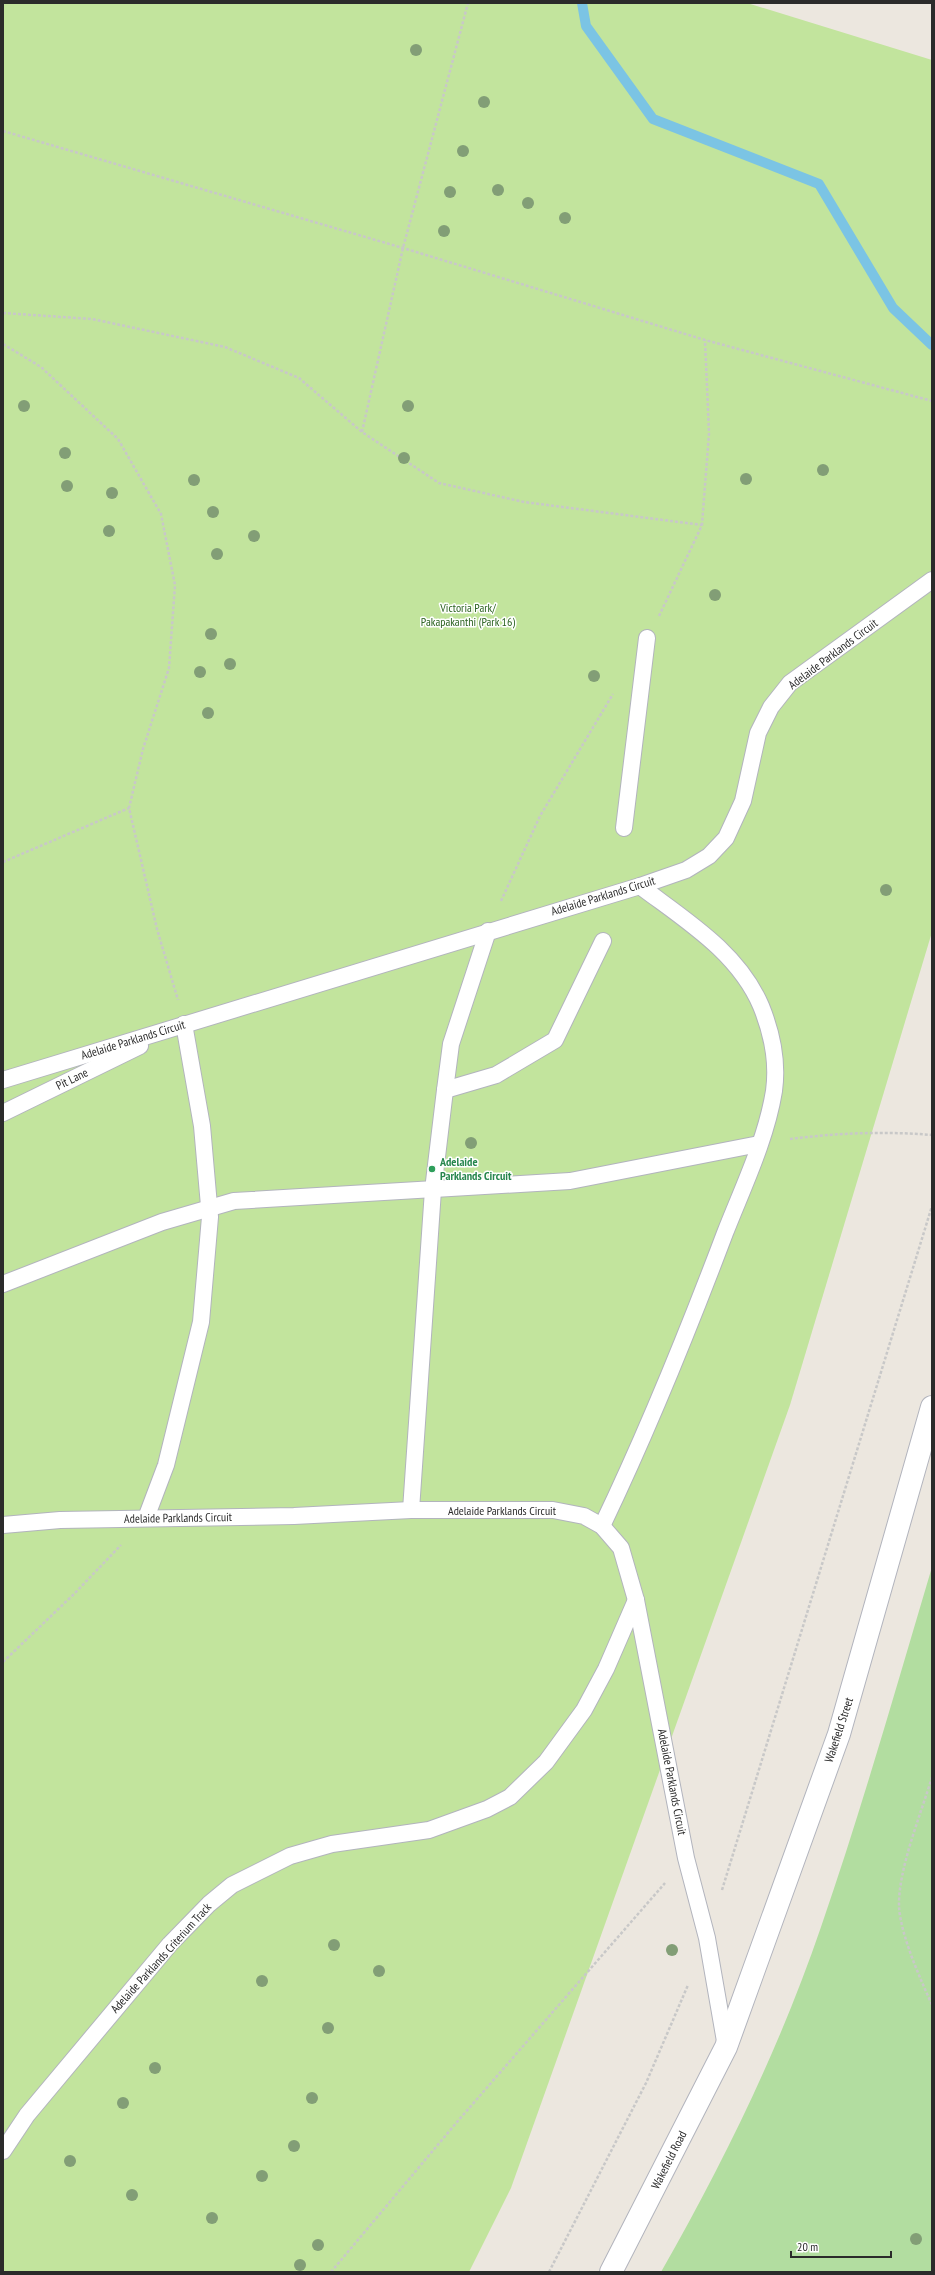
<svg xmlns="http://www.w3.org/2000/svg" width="935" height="2275" font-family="'PT Sans Narrow',sans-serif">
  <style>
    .green { fill: #b2dda0 }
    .pitch { fill: #c2e49d }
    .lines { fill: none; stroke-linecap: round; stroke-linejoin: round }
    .stream { stroke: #7bc4e4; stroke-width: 10 }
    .service-casing { stroke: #b2b4bd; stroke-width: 18 }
    .secondary-casing { stroke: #b2b4bd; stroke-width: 24 }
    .path { stroke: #c8c8c8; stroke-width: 2.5; stroke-dasharray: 3 2; stroke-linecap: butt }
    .service { stroke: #fff; stroke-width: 16 }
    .secondary { stroke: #fff; stroke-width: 22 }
    .tree { fill: #829e76 }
    .leisure-dot { fill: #2e9e5b; stroke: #fff; stroke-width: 1.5 }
    .labels { text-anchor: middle; stroke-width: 3; stroke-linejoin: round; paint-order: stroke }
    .park-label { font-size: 12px; fill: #2c6321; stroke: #fff }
    .street-label { font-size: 12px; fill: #2b2b2b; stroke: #fff }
    .leisure-label { font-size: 12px; font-weight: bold; fill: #27864d; stroke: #fff; text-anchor: start }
  </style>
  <rect width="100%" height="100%" fill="#ece7df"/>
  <!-- green -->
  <path class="green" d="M 932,1567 L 932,2272 L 661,2272 C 724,2162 780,2047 821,1927 C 862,1808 896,1688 932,1567 Z"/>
  <!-- pitch -->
  <path class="pitch" d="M 3,3 L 747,3 L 932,60 L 932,932 L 790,1405 L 511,2188 L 469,2272 L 3,2272 Z"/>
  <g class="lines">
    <!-- stream -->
    <path class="stream" d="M 582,3 L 586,26 L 653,119 L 819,184 L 893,308 L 932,345"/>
    <!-- service casing -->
    <g class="service-casing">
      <g id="service">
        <path d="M 624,828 L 647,638"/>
        <path d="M 3,1080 L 640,886 L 686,870 L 709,856 L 726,838 L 743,801 L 758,733 L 771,707 L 790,683 L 932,580"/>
        <path d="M 445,1090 L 496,1075 L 555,1040 L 603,941"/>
        <path d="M 3,1113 L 140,1046"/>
        <path d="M 3,1284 L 162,1222 L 234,1201 L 570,1181 L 759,1144"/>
        <path d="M 411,1510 L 433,1190 L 445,1090 L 451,1044 L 488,931"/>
        <path d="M 146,1518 L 166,1465 L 201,1322 L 210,1217 L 202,1126 L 184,1024"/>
        <path d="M 3,1525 L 60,1520 L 294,1516 L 411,1510 L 553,1510 L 584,1516 L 602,1526 L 621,1548 L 636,1600 L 686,1858 L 707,1938 L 726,2047"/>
        <path d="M 602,1526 C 647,1432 688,1331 725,1233 C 743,1187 766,1140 774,1091 C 778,1062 772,1033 761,1006 C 738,952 685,920 640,886"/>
        <path d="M 3,2151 L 27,2115 L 170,1944 L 209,1904 L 232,1885 L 290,1856 L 332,1844 L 429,1830 L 487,1809 L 510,1797 L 546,1762 L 584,1710 L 606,1669 L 636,1600"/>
      </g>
    </g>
    <!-- secondary casing -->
    <g class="secondary-casing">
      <path id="secondary" d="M 611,2272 L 726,2047 L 839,1734 L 932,1407"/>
    </g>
    <!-- path -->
    <g class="path">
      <path d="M 3,131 L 403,248 L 705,340 L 932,401"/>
      <path d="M 3,313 L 92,319 L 225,347 L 299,378 L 362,432 L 439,483 L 524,502 L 702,525"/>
      <path d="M 3,344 L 41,367 L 118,439 L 161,514 L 175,585 L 169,668 L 143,749 L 129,808 L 157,929 L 178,1000"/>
      <path d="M 362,432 L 403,248 L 468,3"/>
      <path d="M 659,616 L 702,525 L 709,433 L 705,340"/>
      <path d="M 3,862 L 129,808"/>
      <path d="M 501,901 L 540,816 L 613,694"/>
      <path d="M 790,1139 C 836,1133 885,1131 932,1135"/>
      <path d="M 3,1662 L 74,1594 L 121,1545"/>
      <path d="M 932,1777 C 921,1814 898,1869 899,1907 C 901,1936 920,1978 932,2005"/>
      <path d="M 722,1890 L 932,1206"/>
      <path d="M 331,2272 L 457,2122 L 665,1883"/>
      <path d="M 549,2272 L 646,2083 L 688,1985"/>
    </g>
    <!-- service -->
    <use href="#service" class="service"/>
    <!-- secondary -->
    <use href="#secondary" class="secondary"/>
  </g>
  <!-- trees -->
  <g class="tree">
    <circle cx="416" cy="50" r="6"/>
    <circle cx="484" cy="102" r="6"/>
    <circle cx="463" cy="151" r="6"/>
    <circle cx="498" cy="190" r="6"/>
    <circle cx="450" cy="192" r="6"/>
    <circle cx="528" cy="203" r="6"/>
    <circle cx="565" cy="218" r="6"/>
    <circle cx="444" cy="231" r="6"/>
    <circle cx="24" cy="406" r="6"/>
    <circle cx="408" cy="406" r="6"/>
    <circle cx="65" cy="453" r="6"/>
    <circle cx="404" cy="458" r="6"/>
    <circle cx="823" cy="470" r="6"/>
    <circle cx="746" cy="479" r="6"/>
    <circle cx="194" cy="480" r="6"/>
    <circle cx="67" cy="486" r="6"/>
    <circle cx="112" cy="493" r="6"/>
    <circle cx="213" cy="512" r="6"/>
    <circle cx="109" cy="531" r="6"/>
    <circle cx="254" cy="536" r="6"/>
    <circle cx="217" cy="554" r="6"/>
    <circle cx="715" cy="595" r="6"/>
    <circle cx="211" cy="634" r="6"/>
    <circle cx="230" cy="664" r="6"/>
    <circle cx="200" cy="672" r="6"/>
    <circle cx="594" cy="676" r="6"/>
    <circle cx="208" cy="713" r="6"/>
    <circle cx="886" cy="890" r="6"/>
    <circle cx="471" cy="1143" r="6"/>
    <circle cx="334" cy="1945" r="6"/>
    <circle cx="672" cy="1950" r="6"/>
    <circle cx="379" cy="1971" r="6"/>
    <circle cx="262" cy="1981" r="6"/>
    <circle cx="328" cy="2028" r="6"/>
    <circle cx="155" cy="2068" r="6"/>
    <circle cx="312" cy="2098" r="6"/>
    <circle cx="123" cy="2103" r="6"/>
    <circle cx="294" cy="2146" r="6"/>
    <circle cx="70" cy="2161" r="6"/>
    <circle cx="262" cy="2176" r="6"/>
    <circle cx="132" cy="2195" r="6"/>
    <circle cx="212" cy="2218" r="6"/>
    <circle cx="916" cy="2239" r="6"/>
    <circle cx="318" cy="2245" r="6"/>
    <circle cx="300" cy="2265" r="6"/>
  </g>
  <!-- markers -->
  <circle class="leisure-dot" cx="432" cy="1169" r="4"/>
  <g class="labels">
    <!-- park labels -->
    <g class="park-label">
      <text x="468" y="612">Victoria Park/<tspan x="468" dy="14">Pakapakanthi (Park 16)</tspan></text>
    </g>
    <!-- street labels -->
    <g class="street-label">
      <text transform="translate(833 654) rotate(-37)" y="4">Adelaide Parklands Circuit</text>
      <text transform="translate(603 896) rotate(-17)" y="4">Adelaide Parklands Circuit</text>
      <text transform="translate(133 1040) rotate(-17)" y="4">Adelaide Parklands Circuit</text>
      <text transform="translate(72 1079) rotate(-26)" y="4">Pit Lane</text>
      <text x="502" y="1515">Adelaide Parklands Circuit</text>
      <text transform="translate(178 1518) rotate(-1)" y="4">Adelaide Parklands Circuit</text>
      <text transform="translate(839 1730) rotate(-72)" y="4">Wakefield Street</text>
      <text transform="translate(672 1782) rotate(79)" y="4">Adelaide Parklands Circuit</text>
      <text transform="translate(161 1958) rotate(-48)" y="4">Adelaide Parklands Criterium Track</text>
      <text transform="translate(669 2160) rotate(-63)" y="4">Wakefield Road</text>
    </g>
    <!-- leisure labels -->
    <g class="leisure-label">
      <text x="440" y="1166">Adelaide<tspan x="440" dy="14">Parklands Circuit</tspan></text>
    </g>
  </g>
  <!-- border -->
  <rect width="935" height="2275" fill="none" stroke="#2b2b2b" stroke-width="8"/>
  <!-- scale -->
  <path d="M791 2251v6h100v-6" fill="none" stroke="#2b2b2b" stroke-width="2"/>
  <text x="797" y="2251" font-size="12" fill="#2b2b2b" stroke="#ffffff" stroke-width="3" paint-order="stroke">20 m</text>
</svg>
